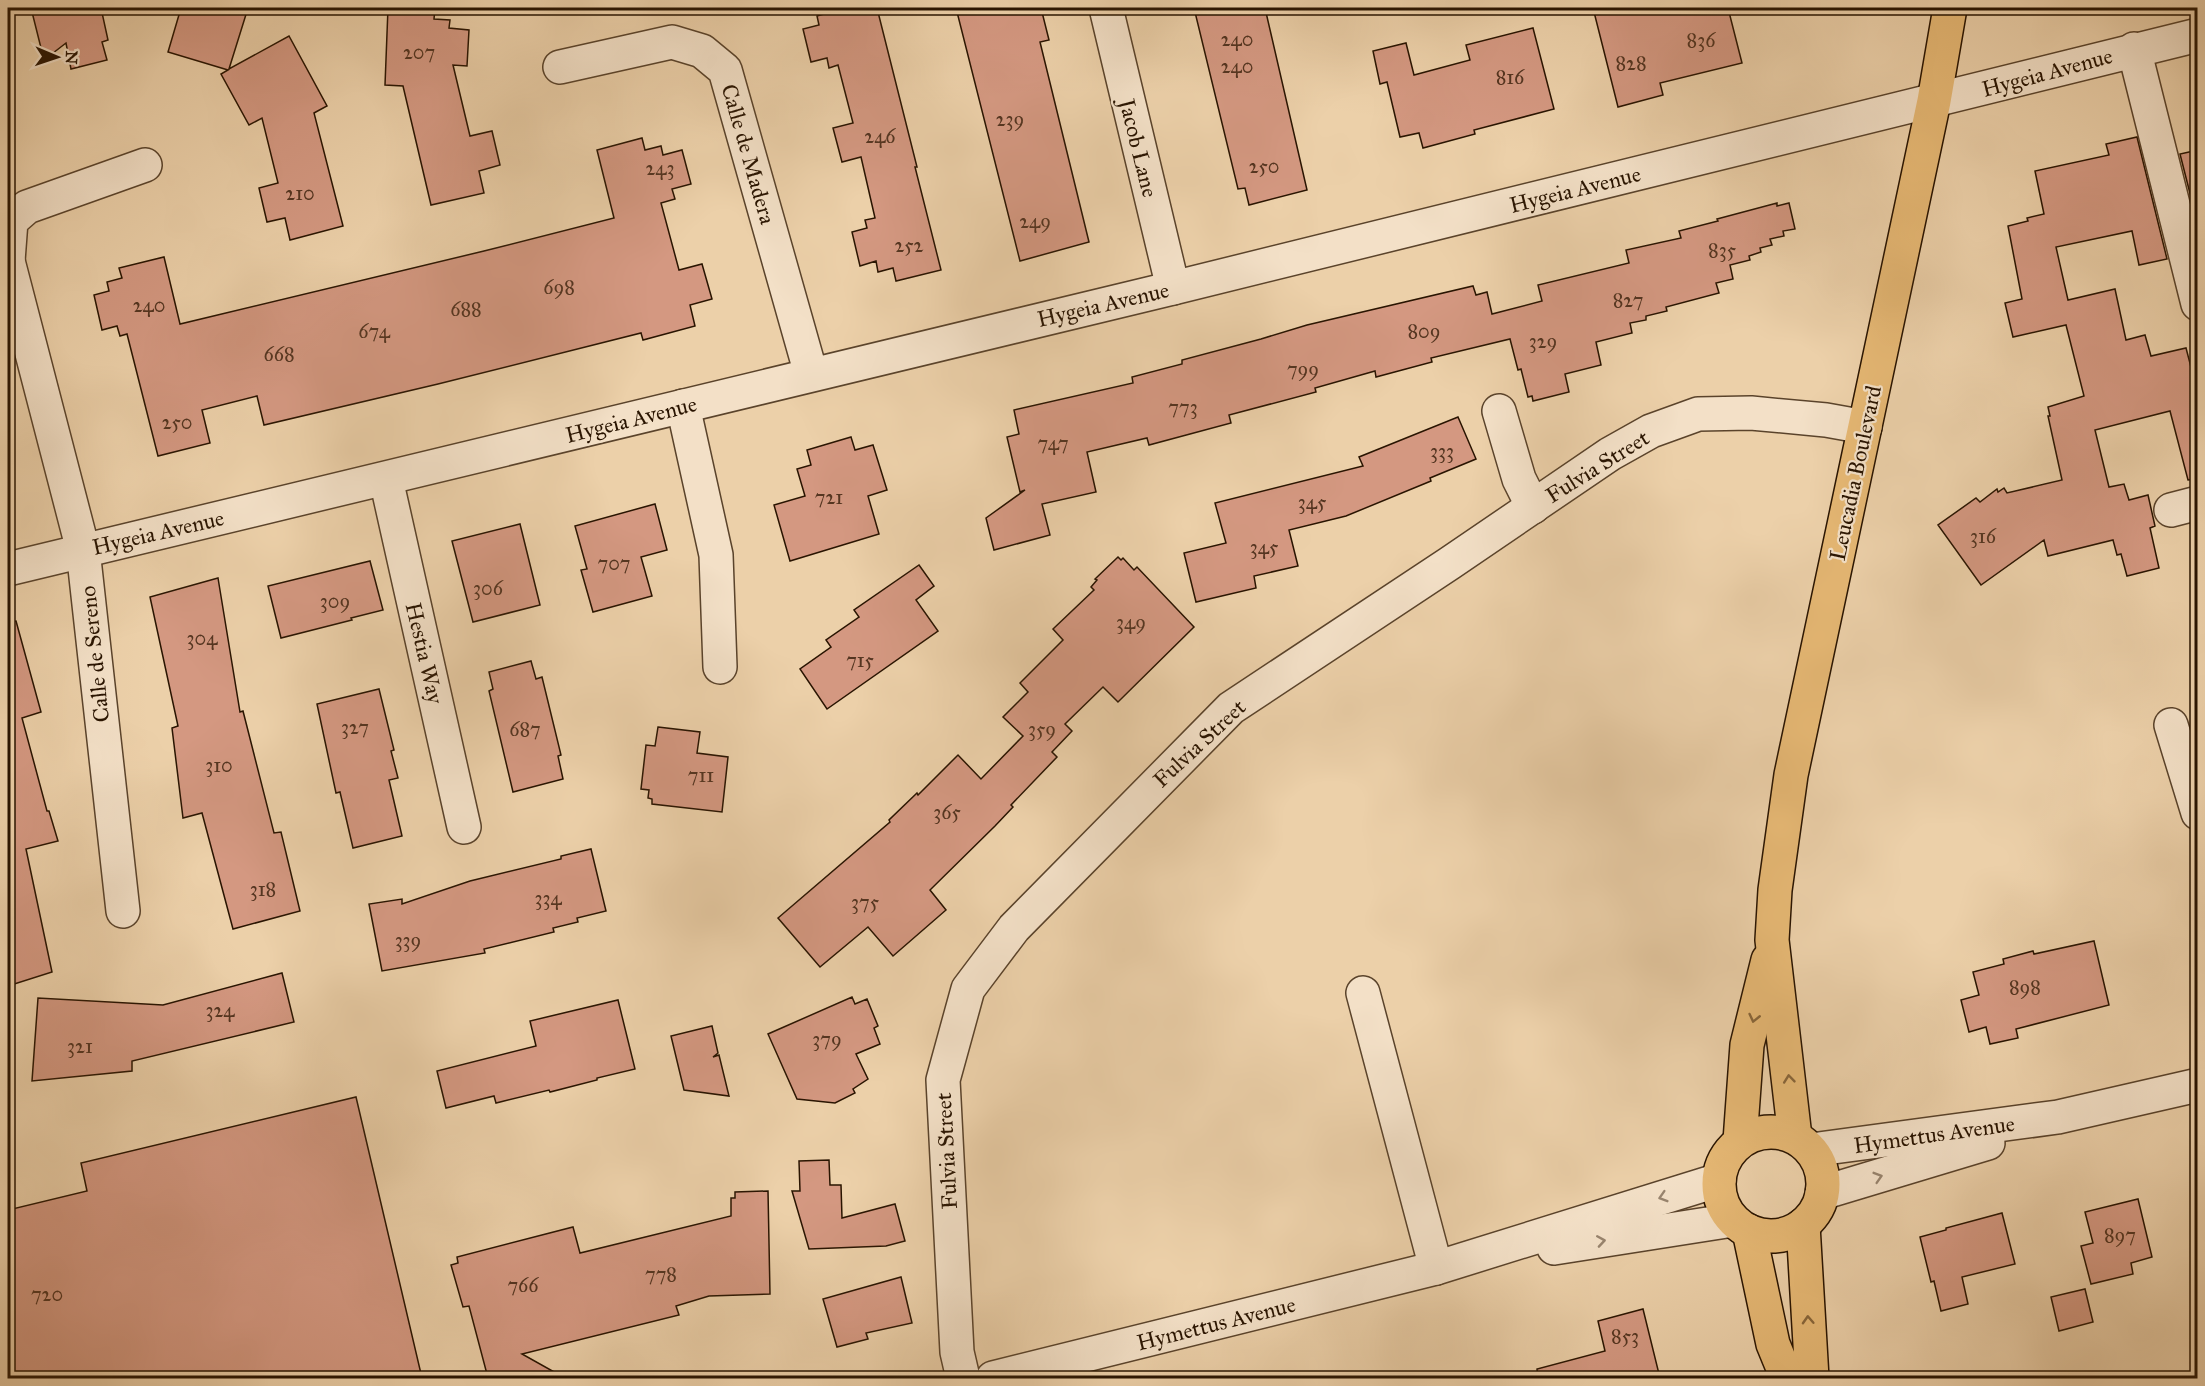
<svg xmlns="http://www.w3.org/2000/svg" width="2205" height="1386" font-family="'IM FELL Great Primer',serif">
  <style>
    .building { fill: #d49881; stroke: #291401; stroke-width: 1.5 }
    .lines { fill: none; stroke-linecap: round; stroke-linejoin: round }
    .minor-casing { stroke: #5a432b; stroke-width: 36 }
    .major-casing { stroke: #291401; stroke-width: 36 }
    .minor { stroke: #f3e0c7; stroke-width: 33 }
    .major { stroke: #e6b874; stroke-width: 33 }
    .oneway { stroke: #88663a }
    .oneway2 { stroke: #98846e }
    .labels { text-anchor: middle; stroke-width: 4.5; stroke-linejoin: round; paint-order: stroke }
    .number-label { font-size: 20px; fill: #543521 }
    .street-label { font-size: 22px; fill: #291401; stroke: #f3e0c7 }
  </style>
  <rect width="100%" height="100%" fill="#ecd0a9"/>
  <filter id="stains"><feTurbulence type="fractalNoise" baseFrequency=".00333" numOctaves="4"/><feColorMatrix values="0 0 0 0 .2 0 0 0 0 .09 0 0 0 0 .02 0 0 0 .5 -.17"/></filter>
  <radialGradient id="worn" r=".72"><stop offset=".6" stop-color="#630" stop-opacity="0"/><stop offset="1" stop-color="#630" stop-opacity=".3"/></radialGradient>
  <!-- building -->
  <g class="building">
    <path d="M 31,8 L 101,8 L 108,40 L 102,42 L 107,60 L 71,69 L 66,43 L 44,60 Z"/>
    <path d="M 181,8 L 248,8 L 229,69 L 289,36 L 327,106 L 314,113 L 343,226 L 290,240 L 285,218 L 267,222 L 259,188 L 278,183 L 262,118 L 249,125 L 221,74 L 228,70 L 168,52 Z"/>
    <path d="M 388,8 L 435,8 L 434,19 L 450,20 L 449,28 L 469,30 L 467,66 L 453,65 L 470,136 L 492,131 L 500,165 L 479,171 L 484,193 L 431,205 L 403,86 L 385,85 Z"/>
    <path d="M 830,8 L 877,8 L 917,167 L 915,167 L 941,270 L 896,281 L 893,268 L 878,272 L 876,261 L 860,266 L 852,232 L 867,228 L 865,220 L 875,218 L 861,157 L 842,162 L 833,128 L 853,123 L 838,65 L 829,68 L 827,58 L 811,62 L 803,29 L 819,25 L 817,16 L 831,12 Z"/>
    <path d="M 956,8 L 1041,8 L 1049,40 L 1040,42 L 1089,242 L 1020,261 Z"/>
    <path d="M 1194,8 L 1265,8 L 1307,190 L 1249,205 L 1245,188 L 1238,189 Z"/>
    <path d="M 1593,8 L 1728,8 L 1742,63 L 1660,83 L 1663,95 L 1618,107 Z"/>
    <path d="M 1533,28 L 1554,109 L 1474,130 L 1475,134 L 1423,148 L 1419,133 L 1400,137 L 1387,82 L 1380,84 L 1373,51 L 1406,43 L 1414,75 L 1470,60 L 1466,45 Z"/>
    <path d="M 2137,137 L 2167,259 L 2139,265 L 2132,231 L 2056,247 L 2068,300 L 2115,289 L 2126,340 L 2145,335 L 2151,356 L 2186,348 L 2198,394 L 2198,479 L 2188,480 L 2170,411 L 2095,430 L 2109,487 L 2124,484 L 2129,500 L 2148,495 L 2155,526 L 2150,528 L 2159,568 L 2127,576 L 2121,554 L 2117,555 L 2113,540 L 2048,556 L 2044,540 L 1981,585 L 1938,525 L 1976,498 L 1980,502 L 1997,489 L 1998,492 L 2004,488 L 2007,493 L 2062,480 L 2048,416 L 2050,416 L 2048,407 L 2084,396 L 2066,325 L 2013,337 L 2005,303 L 2022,299 L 2008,226 L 2028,221 L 2027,218 L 2044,214 L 2035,171 L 2109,155 L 2106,144 Z"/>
    <path d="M 642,138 L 645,150 L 661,146 L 663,155 L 682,150 L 691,184 L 672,189 L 675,199 L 661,203 L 679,270 L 702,264 L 712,299 L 690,305 L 695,326 L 643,340 L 641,333 L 438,384 L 264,425 L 257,396 L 202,410 L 210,443 L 158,456 L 127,334 L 120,336 L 117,326 L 102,330 L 94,295 L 109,291 L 107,282 L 122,278 L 119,268 L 164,257 L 180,324 L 484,251 L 614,218 L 597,150 Z"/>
    <path d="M 2198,150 L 2198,225 L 2180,154 Z"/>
    <path d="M 1777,203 L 1777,206 L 1789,203 L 1795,229 L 1783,231 L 1784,236 L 1770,239 L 1772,245 L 1760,248 L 1761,252 L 1749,256 L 1750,260 L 1730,265 L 1733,279 L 1716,283 L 1719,293 L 1666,307 L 1667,311 L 1646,316 L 1646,320 L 1630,323 L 1632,333 L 1596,342 L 1601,365 L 1565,374 L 1569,392 L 1533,401 L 1532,396 L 1528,397 L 1521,369 L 1518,370 L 1510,339 L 1431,358 L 1432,362 L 1376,377 L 1375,371 L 1315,388 L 1316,392 L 1229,415 L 1231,423 L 1149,445 L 1147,438 L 1087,452 L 1096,492 L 1042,504 L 1050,535 L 994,550 L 986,518 L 1025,490 L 1020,492 L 1007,437 L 1019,434 L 1014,410 L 1133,383 L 1132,377 L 1182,364 L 1182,360 L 1261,339 L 1307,325 L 1473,286 L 1476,295 L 1487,292 L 1492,314 L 1542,301 L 1538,285 L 1629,263 L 1626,250 L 1681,238 L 1679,231 L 1718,221 L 1717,219 Z"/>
    <path d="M 1458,417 L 1476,459 L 1430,478 L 1431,481 L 1346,516 L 1289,530 L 1298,566 L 1254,576 L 1256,588 L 1196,602 L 1184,553 L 1226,543 L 1215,503 L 1363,466 L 1359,457 Z"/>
    <path d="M 851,437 L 855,450 L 873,445 L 887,490 L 868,496 L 879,534 L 790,561 L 774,505 L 805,496 L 797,469 L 811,465 L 807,450 Z"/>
    <path d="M 655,504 L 667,550 L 641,557 L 652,596 L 593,612 L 581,570 L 587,569 L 575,526 Z"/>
    <path d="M 520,524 L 540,605 L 473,622 L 452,541 Z"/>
    <path d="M 1118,557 L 1121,560 L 1123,558 L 1134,570 L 1137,567 L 1194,627 L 1118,702 L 1103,687 L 1065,724 L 1072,731 L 1052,752 L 1057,757 L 1011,805 L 1013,807 L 995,826 L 930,890 L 946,910 L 893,956 L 868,927 L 820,967 L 778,918 L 890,822 L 889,820 L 917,793 L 918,795 L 958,755 L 981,779 L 1023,736 L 1003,717 L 1028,692 L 1020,683 L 1063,640 L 1053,629 L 1094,590 L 1091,587 L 1097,580 L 1095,579 Z"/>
    <path d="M 370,561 L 383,610 L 351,618 L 352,620 L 281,638 L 268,586 Z"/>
    <path d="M 919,565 L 934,586 L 916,600 L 938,631 L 827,709 L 800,669 L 831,647 L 826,640 L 859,617 L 854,610 Z"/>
    <path d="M 218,578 L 240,712 L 243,711 L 274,833 L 281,832 L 300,911 L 233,929 L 202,813 L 183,818 L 172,728 L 178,726 L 150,597 Z"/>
    <path d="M 16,621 L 41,712 L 22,718 L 47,811 L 49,811 L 58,841 L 26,849 L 52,972 L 8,986 L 8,622 Z"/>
    <path d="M 531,661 L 536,679 L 542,677 L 561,755 L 558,756 L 563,779 L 513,792 L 489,691 L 493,689 L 489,672 Z"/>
    <path d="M 379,689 L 394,750 L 391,751 L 398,778 L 389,780 L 402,836 L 353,848 L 340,792 L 336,793 L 317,704 Z"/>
    <path d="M 658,727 L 700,732 L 697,753 L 728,757 L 722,812 L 652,804 L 652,799 L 648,798 L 649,790 L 641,789 L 646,745 L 655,746 Z"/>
    <path d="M 591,849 L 606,911 L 577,918 L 578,922 L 553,928 L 554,932 L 484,949 L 485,953 L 382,971 L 369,904 L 402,899 L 402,904 L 470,881 L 561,859 L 561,856 Z"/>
    <path d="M 2094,941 L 2109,1005 L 2016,1029 L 2018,1038 L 1990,1044 L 1986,1027 L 1969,1032 L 1961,1000 L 1979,995 L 1973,972 L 2004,964 L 2003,959 L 2033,951 L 2034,954 Z"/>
    <path d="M 282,973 L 294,1022 L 132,1061 L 132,1071 L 32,1081 L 38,998 L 163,1005 Z"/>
    <path d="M 852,997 L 855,1004 L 867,999 L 878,1026 L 874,1028 L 880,1044 L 856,1054 L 868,1079 L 853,1089 L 855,1093 L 835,1103 L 797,1099 L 768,1034 Z"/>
    <path d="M 618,1000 L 635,1069 L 597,1078 L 597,1080 L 550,1092 L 549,1090 L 496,1103 L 494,1096 L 446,1108 L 437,1071 L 536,1046 L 530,1021 Z"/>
    <path d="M 712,1026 L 718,1053 L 713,1057 L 719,1055 L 729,1096 L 684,1090 L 671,1036 Z"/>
    <path d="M 356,1097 L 422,1378 L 8,1378 L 8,1210 L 87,1191 L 81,1163 Z"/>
    <path d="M 829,1160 L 830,1185 L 841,1185 L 842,1218 L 895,1204 L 905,1241 L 886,1246 L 809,1249 L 792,1191 L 800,1191 L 799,1161 Z"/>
    <path d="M 768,1191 L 770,1294 L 709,1296 L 676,1306 L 679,1315 L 522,1354 L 565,1378 L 488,1378 L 469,1306 L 463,1307 L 451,1265 L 458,1263 L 457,1257 L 573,1227 L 580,1253 L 731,1216 L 731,1198 L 735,1198 L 735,1192 Z"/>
    <path d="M 2138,1199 L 2152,1257 L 2131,1263 L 2133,1274 L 2091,1284 L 2081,1246 L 2093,1243 L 2085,1212 Z"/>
    <path d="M 2002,1213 L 2015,1264 L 1962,1277 L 1968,1304 L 1941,1311 L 1934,1281 L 1931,1282 L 1920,1237 L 1946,1230 L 1946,1228 Z"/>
    <path d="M 901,1277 L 912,1323 L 866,1333 L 868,1339 L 837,1347 L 823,1299 Z"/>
    <path d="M 2085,1289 L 2093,1322 L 2059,1331 L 2051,1297 Z"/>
    <path d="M 1643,1309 L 1660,1378 L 1538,1378 L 1537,1369 L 1605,1351 L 1598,1321 Z"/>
  </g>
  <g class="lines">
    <!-- minor casing -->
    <g class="minor-casing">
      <g id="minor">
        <path d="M 1106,8 L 1173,288"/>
        <path d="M 2134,49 L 2198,304"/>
        <path d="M 560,67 L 672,42 L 702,51 L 725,70 L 811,374"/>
        <path d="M 8,261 L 83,550 L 123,911"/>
        <path d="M 8,261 L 11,221 L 27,207 L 145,165"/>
        <path d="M 683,406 L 716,555 L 720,667"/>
        <path d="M 1499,411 L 1519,479 L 1533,507"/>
        <path d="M 386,479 L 464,827"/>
        <path d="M 2171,510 L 2198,503"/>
        <path d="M 8,569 L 1173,288 L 2198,35"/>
        <path d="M 2171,725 L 2198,813"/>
        <path d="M 1363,993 L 1436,1268"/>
        <path d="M 1811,1150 L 2058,1117 L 2198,1085"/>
        <path d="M 1822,1193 L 1988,1143"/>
        <path d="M 1554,1248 L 1733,1220"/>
        <path d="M 963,1378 L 957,1352 L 943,1080 L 968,989 L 1014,928 L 1231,708 L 1450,563 L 1610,454 L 1651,431 L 1698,414 L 1751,413 L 1826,420 L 1865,427"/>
        <path d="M 993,1378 L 1436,1268 L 1719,1180"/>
      </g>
    </g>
    <!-- major casing -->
    <g class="major-casing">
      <g id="major">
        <circle cx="1771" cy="1184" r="52"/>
        <path d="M 1795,1137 L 1772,940 L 1775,890 L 1791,775 L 1934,101 L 1950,8"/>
        <path d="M 1740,1141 L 1747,1045 L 1768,960"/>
        <path d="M 1803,1225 L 1812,1378"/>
        <path d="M 1749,1231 L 1773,1344 L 1787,1378"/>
      </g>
    </g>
    <!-- minor -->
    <use href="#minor" class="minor"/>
    <!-- major -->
    <use href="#major" class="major"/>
  </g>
  <!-- one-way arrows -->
  <defs><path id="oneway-chevron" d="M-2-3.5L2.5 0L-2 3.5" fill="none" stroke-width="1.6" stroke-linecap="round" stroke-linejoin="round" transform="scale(1.5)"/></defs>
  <g class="oneway">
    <use href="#oneway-chevron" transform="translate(1754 1018) rotate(103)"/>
    <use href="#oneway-chevron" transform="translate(1789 1079) rotate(-96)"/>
    <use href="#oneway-chevron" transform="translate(1808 1320) rotate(-93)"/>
  </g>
  <g class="oneway2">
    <use href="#oneway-chevron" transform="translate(1878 1177) rotate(-17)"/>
    <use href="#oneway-chevron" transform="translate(1663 1197) rotate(163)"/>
    <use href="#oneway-chevron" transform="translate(1601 1241) rotate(-9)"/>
  </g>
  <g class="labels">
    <!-- number labels -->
    <g class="number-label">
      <text x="1237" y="46">240</text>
      <text x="1701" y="47">836</text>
      <text x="419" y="59">207</text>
      <text x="1631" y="70">828</text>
      <text x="1237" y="73">240</text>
      <text x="1510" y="84">816</text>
      <text x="1010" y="126">239</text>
      <text x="880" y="143">246</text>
      <text x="1264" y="173">250</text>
      <text x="660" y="175">243</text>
      <text x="300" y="200">210</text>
      <text x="1035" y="228">249</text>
      <text x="909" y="252">252</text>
      <text x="1722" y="257">835</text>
      <text x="559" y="294">698</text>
      <text x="1628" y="307">827</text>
      <text x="149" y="312">240</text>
      <text x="466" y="316">688</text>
      <text x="374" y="338">674</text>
      <text x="1424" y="338">809</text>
      <text x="1543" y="348">329</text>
      <text x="279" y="361">668</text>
      <text x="1303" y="376">799</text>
      <text x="1183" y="414">773</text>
      <text x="177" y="429">250</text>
      <text x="1053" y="450">747</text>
      <text x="1442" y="458">333</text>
      <text x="829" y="504">721</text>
      <text x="1312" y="509">345</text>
      <text x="1983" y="543">316</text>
      <text x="1264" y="554">345</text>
      <text x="614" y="570">707</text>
      <text x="488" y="595">306</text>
      <text x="335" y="608">309</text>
      <text x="1131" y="629">349</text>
      <text x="202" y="645">304</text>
      <text x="860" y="667">715</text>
      <text x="355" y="734">327</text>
      <text x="525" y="736">687</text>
      <text x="1042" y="736">359</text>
      <text x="219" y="772">310</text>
      <text x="701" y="782">711</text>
      <text x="947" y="819">365</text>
      <text x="263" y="896">318</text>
      <text x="548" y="905">334</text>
      <text x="865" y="909">375</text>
      <text x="408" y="947">339</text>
      <text x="2025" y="994">898</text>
      <text x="220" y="1017">324</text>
      <text x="827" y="1046">379</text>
      <text x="80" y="1053">321</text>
      <text x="2120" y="1242">897</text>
      <text x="661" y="1281">778</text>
      <text x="523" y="1292">766</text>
      <text x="47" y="1301">720</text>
      <text x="1625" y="1343">853</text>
    </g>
    <!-- street labels -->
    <g class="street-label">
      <text transform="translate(2047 72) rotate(-15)" y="8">Hygeia Avenue</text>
      <text transform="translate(1139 148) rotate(76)" y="8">Jacob Lane</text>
      <text transform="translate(749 154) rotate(74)" y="8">Calle de Madera</text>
      <text transform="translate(1575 189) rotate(-14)" y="8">Hygeia Avenue</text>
      <text transform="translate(1103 304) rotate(-13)" y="8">Hygeia Avenue</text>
      <text transform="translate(631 419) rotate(-14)" y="8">Hygeia Avenue</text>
      <text transform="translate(1597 466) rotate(-32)" y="8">Fulvia Street</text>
      <text transform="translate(1855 473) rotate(-78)" y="8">Leucadia Boulevard</text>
      <text transform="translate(158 532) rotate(-13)" y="8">Hygeia Avenue</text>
      <text transform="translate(425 653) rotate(77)" y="8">Hestia Way</text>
      <text transform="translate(94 654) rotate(-96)" y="8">Calle de Sereno</text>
      <text transform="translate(1199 743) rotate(-43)" y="8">Fulvia Street</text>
      <text transform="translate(1934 1134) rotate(-8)" y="8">Hymettus Avenue</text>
      <text transform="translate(946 1151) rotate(-93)" y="8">Fulvia Street</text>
      <text transform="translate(1216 1323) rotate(-14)" y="8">Hymettus Avenue</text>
    </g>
  </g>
  <!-- margin -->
  <rect width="2205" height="1386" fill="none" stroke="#ecd0a9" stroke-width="30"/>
  <rect x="9" y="9" width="2187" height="1368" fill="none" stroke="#291401" stroke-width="3"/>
  <rect x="15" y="15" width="2175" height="1356" fill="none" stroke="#291401" stroke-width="1.5"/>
  <!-- north arrow -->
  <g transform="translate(57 57) rotate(92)" stroke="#f3e0c7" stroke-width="4.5" paint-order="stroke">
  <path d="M0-4.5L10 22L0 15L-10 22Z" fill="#291401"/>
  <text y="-9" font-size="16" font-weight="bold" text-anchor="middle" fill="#291401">N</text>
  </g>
  <rect width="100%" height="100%" filter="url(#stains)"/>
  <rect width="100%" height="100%" fill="url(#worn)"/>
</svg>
